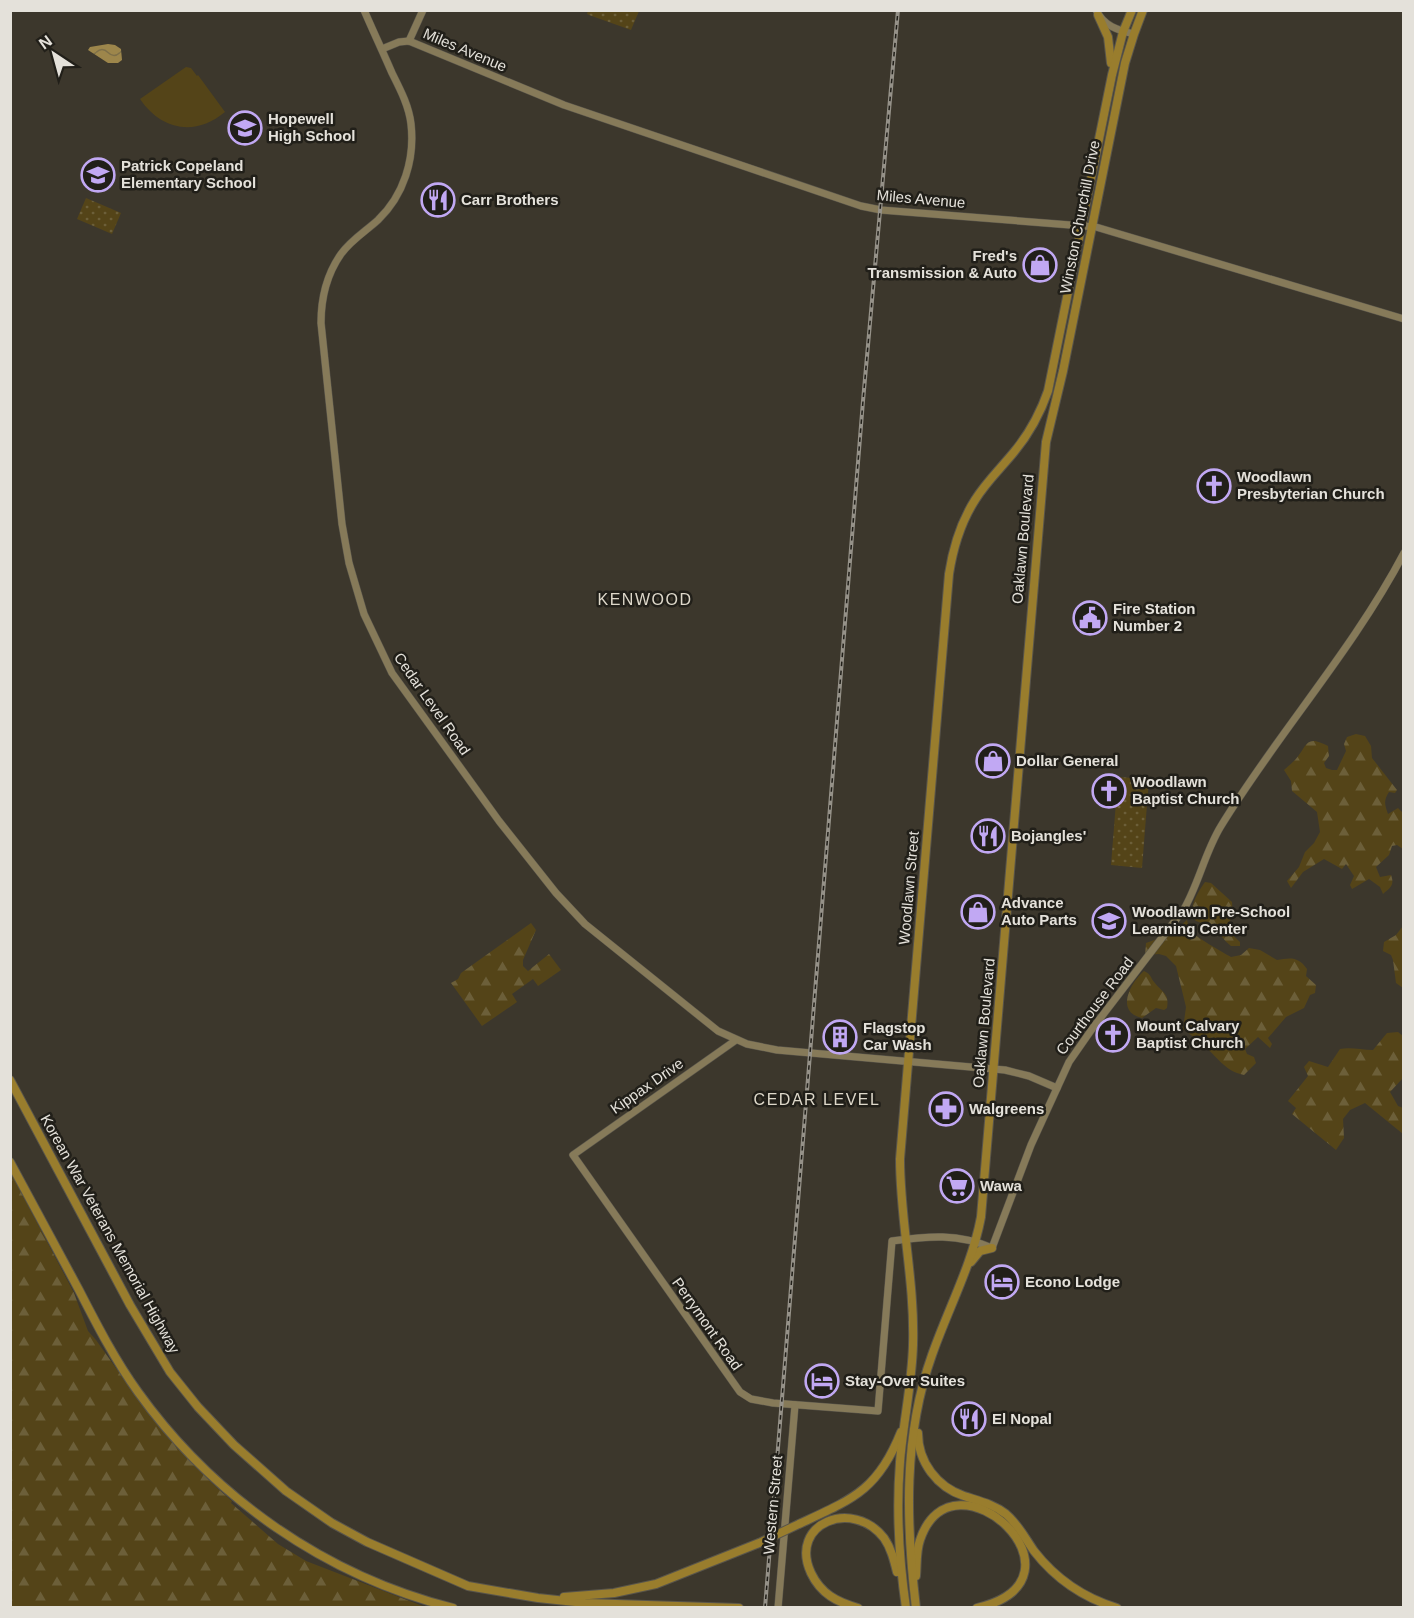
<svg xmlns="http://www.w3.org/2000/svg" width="1414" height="1618" font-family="Helvetica,sans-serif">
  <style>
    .green { fill: url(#green-dots) }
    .forest { fill: url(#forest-firs) }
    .pitch { fill: #544418 }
    .water { fill: url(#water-waves) }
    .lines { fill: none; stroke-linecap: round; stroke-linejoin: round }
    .secondary-casing { stroke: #59554b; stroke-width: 8 }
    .highway-casing { stroke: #59554b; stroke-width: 10 }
    .secondary { stroke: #867a59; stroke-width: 7 }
    .highway { stroke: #997d2d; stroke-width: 8 }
    .rail-casing { stroke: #959188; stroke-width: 4 }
    .rail { stroke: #211f19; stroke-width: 1.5; stroke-dasharray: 4.5; stroke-linecap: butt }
    .highway-bridge-casing { stroke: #59554b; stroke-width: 10; stroke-linecap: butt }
    .highway-bridge { stroke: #997d2d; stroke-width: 8 }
    .labels { text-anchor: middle; stroke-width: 5; stroke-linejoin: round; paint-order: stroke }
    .street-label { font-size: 15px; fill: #e4e1da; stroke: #211f19 }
    .poi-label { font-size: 15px; font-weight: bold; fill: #e4e1da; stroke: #211f19; text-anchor: start }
    .neighbourhood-label { font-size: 16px; letter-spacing: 1.5px; fill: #ded8ca; stroke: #211f19 }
  </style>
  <defs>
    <pattern id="green-dots" width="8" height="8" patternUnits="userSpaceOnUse" patternTransform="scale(1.5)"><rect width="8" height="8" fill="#544418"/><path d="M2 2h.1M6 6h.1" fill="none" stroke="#6c5f39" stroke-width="1.8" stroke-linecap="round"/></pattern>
    <pattern id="forest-firs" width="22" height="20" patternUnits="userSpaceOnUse" patternTransform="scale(1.5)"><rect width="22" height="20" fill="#544418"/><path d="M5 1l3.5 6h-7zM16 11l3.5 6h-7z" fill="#6c5f39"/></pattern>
    <pattern id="water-waves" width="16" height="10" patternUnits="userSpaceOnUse" patternTransform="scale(1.5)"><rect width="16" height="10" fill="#9d864b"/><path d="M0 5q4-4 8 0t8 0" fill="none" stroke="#7e6f48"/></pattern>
  </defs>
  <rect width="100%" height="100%" fill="#3c372c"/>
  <!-- green -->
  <g class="green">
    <path d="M 588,11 L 639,11 L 631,30 L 589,15 L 587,14 Z"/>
    <path d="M 86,198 L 121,213 L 112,234 L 77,219 Z"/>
    <path d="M 1118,777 L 1149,779 L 1142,868 L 1111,865 Z"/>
  </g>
  <!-- forest -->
  <g class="forest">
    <path d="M 1356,734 L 1365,736 L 1371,746 L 1372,758 L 1397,790 L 1395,793 L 1389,792 C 1383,801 1385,805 1388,814 L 1398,808 L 1403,813 L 1403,849 L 1397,845 L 1392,846 L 1389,855 L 1376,867 L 1380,877 L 1391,875 C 1395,885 1390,888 1383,894 L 1380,887 L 1369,879 L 1352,889 L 1350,885 L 1354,876 L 1346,864 L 1342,869 L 1324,859 L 1303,872 L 1291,888 L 1287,881 L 1299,867 L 1305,852 L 1314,843 L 1320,832 L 1317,812 L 1292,791 L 1291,781 L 1284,770 C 1287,767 1291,764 1295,760 C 1308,745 1305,734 1328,746 L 1329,756 L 1324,763 L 1326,768 L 1332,770 L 1337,770 L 1346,751 L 1344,744 L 1347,737 Z"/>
    <path d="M 1205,882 L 1211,883 L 1232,902 L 1233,916 L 1225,928 L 1240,942 L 1240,946 L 1231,946 C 1223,940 1218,930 1210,925 C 1206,923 1200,923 1196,921 C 1185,913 1199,890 1205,882 Z"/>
    <path d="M 1187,920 C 1188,923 1188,927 1190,930 C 1192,935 1224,953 1231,957 L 1241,955 L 1249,948 L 1260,950 L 1277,960 C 1290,958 1298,956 1307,969 L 1306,976 L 1316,985 L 1315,993 L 1310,995 L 1304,1008 L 1286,1017 L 1268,1038 L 1272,1044 L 1270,1048 L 1258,1037 L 1245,1049 L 1247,1054 L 1254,1057 L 1256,1063 L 1244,1075 C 1224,1071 1217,1056 1202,1044 C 1196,1038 1189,1034 1183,1029 L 1186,1007 L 1176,966 L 1166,956 L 1159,954 L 1145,955 L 1146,943 L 1157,939 L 1170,922 L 1181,925 Z"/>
    <path d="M 531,923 L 536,930 L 523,960 L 523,966 L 528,971 L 549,954 L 561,970 L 538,986 L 533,979 L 512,994 L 517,1002 L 482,1026 L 451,983 L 458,979 L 461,973 Z"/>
    <path d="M 1403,926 L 1403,988 L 1396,983 L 1393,960 L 1391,955 L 1383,951 L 1384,942 L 1396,935 Z"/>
    <path d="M 1144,971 C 1151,974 1150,977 1154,982 C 1162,992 1170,994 1167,1008 L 1164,1010 L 1156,1008 L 1142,1018 C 1115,1012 1130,983 1144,971 Z"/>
    <path d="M 1398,1032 L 1403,1036 L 1403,1078 L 1390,1092 L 1398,1106 L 1403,1108 L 1403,1134 L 1365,1103 L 1350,1110 L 1343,1119 L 1344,1138 L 1336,1150 L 1292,1114 L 1296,1108 L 1288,1101 L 1308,1076 L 1304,1067 L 1309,1061 L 1328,1067 L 1340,1049 C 1351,1047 1361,1050 1373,1050 L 1387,1033 Z"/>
    <path d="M 11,1173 L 74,1293 L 88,1331 L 96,1340 C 138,1399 176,1453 232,1501 L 231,1503 L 278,1544 L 306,1561 L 425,1607 L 11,1607 Z"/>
  </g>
  <!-- pitch -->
  <path class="pitch" d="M 186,67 L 191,68 L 197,76 L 198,75 L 225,112 C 195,137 161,130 140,99 Z"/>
  <!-- water -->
  <path class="water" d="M 108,44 L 115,45 L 121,49 L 122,60 L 118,63 L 108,63 L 88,50 L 90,47 Z"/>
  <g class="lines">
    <!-- secondary casing -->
    <g class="secondary-casing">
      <g id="secondary">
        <path d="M 364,10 C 373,31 383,52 392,73 C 400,89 409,106 411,124 C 415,159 404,195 378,220 C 366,231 351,240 341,254 C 327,274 321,298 321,323 L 342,524 L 349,563 L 364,614 L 392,673 L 499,821 L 556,893 L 585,924 L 718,1031 L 747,1044 L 777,1050 L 1005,1070 L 1029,1076 L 1057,1088"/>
        <path d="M 1096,10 C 1104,26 1117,30 1134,34"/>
        <path d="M 409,41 L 423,10"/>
        <path d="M 382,49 L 399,42 L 409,41 L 564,105 L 861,206 L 881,210 L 1096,227 L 1404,319"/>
        <path d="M 736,1040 L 573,1155 L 740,1392 L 751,1399 L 773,1403 L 878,1411 L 892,1241 C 928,1236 958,1233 992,1248 L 1031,1145 L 1069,1062 L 1092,1029 L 1184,909 C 1199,883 1205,852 1221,826 C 1278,733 1353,650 1404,553"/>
        <path d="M 778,1608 L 795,1405"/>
      </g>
    </g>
    <!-- highway casing -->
    <g class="highway-casing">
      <g id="highway">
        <path d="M 1098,15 L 1108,37 L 1111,63"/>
        <path d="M 10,1080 L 130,1305 L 170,1372 L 198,1407 L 234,1445 L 286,1491 L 332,1523 L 367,1542 L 468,1586 L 538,1598 L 585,1603 L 739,1608"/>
        <path d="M 10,1162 C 33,1205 56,1247 79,1290 C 97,1325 115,1360 138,1392 C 214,1498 326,1576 453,1608"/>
        <path d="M 971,1262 L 980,1251 L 992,1248"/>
        <path d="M 918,1433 C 918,1462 937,1487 964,1496 C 979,1501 993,1504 1006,1514 C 1018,1524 1025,1538 1034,1551 C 1055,1578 1084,1598 1117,1608"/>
        <path d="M 799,1524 C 853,1499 878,1490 901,1432"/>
        <path d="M 916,1576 C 917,1564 916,1551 920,1540 C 953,1442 1100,1579 977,1608"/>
        <path d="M 564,1597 L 614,1593 L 656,1584 L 759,1543"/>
        <path d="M 858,1608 C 837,1602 821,1594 811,1573 C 788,1523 853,1498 884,1538 C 891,1548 894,1560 897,1572"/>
        <path d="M 906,1608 C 899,1559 896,1511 900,1462 C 903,1423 912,1384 913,1345 C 915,1282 900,1221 900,1159 L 949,574 C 953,548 961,522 975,500 C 986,482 1001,468 1014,452 C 1029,434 1040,414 1048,391 L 1112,75 L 1123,32 L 1132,10"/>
        <path d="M 916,1608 C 906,1523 903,1436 932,1355 C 948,1309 972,1265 981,1217 L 1046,442 L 1063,371 L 1125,63 L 1134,34 L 1143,10"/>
      </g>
    </g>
    <!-- secondary -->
    <use href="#secondary" class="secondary"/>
    <!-- highway -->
    <use href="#highway" class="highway"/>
    <!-- rail casing -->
    <g class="rail-casing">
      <path id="rail" d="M 765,1608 L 863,401 L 898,10"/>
    </g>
    <!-- rail -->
    <use href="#rail" class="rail"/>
    <!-- highway-bridge casing -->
    <g class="highway-bridge-casing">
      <path id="highway-bridge" d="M 759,1543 L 799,1524"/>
    </g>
    <!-- highway-bridge -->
    <use href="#highway-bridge" class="highway-bridge"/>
  </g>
  <!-- icons -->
  <defs>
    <g id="school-ring" transform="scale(1.725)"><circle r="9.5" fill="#211f19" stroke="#c1a8f3" stroke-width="1.5"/><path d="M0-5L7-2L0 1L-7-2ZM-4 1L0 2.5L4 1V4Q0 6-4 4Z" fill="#c1a8f3"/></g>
    <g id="restaurant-ring" transform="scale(1.725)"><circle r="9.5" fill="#211f19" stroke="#c1a8f3" stroke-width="1.5"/><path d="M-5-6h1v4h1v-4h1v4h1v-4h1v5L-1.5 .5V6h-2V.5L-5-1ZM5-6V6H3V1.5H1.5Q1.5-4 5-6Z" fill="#c1a8f3"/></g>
    <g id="shop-ring" transform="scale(1.725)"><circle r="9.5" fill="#211f19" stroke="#c1a8f3" stroke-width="1.5"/><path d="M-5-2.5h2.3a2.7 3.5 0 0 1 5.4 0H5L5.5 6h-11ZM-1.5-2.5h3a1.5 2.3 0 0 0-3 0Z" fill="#c1a8f3"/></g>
    <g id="church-ring" transform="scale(1.725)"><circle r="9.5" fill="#211f19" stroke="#c1a8f3" stroke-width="1.5"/><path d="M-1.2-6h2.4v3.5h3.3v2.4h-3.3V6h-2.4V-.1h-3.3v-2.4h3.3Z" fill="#c1a8f3"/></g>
    <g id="civic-ring" transform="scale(1.725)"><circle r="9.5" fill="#211f19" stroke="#c1a8f3" stroke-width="1.5"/><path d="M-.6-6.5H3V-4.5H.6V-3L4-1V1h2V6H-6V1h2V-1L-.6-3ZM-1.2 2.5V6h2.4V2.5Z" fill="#c1a8f3"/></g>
    <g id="building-ring" transform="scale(1.725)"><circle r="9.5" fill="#211f19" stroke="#c1a8f3" stroke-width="1.5"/><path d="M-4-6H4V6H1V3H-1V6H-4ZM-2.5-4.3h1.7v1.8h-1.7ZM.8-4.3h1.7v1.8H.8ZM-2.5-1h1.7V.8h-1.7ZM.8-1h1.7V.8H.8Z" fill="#c1a8f3"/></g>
    <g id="pharmacy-ring" transform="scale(1.725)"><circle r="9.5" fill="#211f19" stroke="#c1a8f3" stroke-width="1.5"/><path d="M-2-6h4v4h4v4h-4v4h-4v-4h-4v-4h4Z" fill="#c1a8f3"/></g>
    <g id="supermarket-ring" transform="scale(1.725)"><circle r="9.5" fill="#211f19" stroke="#c1a8f3" stroke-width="1.5"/><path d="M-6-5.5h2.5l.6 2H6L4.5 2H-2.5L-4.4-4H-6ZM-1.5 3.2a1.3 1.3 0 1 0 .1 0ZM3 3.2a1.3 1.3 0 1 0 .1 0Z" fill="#c1a8f3"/></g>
    <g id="hotel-ring" transform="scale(1.725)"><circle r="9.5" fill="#211f19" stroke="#c1a8f3" stroke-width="1.5"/><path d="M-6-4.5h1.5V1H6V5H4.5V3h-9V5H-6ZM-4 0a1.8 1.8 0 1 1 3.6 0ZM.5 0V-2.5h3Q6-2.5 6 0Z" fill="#c1a8f3"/></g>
  </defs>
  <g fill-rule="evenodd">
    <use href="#school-ring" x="245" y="128"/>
    <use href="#school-ring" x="98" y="175"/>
    <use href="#restaurant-ring" x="438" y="200"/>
    <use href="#shop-ring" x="1040" y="265"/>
    <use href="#church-ring" x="1214" y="486"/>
    <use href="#civic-ring" x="1090" y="618"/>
    <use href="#shop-ring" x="993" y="761"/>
    <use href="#church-ring" x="1109" y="791"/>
    <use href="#restaurant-ring" x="988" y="836"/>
    <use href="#shop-ring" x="978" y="912"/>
    <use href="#school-ring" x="1109" y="921"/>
    <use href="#church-ring" x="1113" y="1035"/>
    <use href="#building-ring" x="840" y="1037"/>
    <use href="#pharmacy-ring" x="946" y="1109"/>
    <use href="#supermarket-ring" x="957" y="1186"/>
    <use href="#hotel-ring" x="1002" y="1282"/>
    <use href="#hotel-ring" x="822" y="1381"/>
    <use href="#restaurant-ring" x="969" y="1419"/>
  </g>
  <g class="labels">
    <!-- street labels -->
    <g class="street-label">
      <text transform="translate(465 50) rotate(23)" y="5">Miles Avenue</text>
      <text transform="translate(921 199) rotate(5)" y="5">Miles Avenue</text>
      <text transform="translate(1080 217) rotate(-79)" y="5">Winston Churchill Drive</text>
      <text transform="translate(1023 539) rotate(-85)" y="5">Oaklawn Boulevard</text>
      <text transform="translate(432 704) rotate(55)" y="5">Cedar Level Road</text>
      <text transform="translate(909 888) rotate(-85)" y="5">Woodlawn Street</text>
      <text transform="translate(1095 1006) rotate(-53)" y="5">Courthouse Road</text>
      <text transform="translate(984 1023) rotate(-85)" y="5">Oaklawn Boulevard</text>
      <text transform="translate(647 1086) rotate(-35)" y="5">Kippax Drive</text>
      <text transform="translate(110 1234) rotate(61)" y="5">Korean War Veterans Memorial Highway</text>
      <text transform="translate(707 1324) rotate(55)" y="5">Perrymont Road</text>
      <text transform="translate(773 1505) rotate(-85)" y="5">Western Street</text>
    </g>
    <!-- poi labels -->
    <g class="poi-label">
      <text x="268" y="124">Hopewell<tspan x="268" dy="17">High School</tspan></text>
      <text x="121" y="171">Patrick Copeland<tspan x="121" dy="17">Elementary School</tspan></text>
      <text x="461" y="205">Carr Brothers</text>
      <text x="1017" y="261" text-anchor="end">Fred's<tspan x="1017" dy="17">Transmission &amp; Auto</tspan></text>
      <text x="1237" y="482">Woodlawn<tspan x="1237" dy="17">Presbyterian Church</tspan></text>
      <text x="1113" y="614">Fire Station<tspan x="1113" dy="17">Number 2</tspan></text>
      <text x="1016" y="766">Dollar General</text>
      <text x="1132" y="787">Woodlawn<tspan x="1132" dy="17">Baptist Church</tspan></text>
      <text x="1011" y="841">Bojangles'</text>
      <text x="1001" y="908">Advance<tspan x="1001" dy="17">Auto Parts</tspan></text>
      <text x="1132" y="917">Woodlawn Pre-School<tspan x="1132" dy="17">Learning Center</tspan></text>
      <text x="1136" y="1031">Mount Calvary<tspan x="1136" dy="17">Baptist Church</tspan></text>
      <text x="863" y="1033">Flagstop<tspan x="863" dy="17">Car Wash</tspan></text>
      <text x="969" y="1114">Walgreens</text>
      <text x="980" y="1191">Wawa</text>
      <text x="1025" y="1287">Econo Lodge</text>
      <text x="845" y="1386">Stay-Over Suites</text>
      <text x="992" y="1424">El Nopal</text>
    </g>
    <!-- neighbourhood labels -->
    <g class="neighbourhood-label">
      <text x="645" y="605">KENWOOD</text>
      <text x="817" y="1105">CEDAR LEVEL</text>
    </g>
  </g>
  <!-- border -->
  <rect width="1414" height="1618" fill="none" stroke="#e4e1da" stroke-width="24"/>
  <!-- north arrow -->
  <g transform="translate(54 54) rotate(324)" stroke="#211f19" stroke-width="4.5" paint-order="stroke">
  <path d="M0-4.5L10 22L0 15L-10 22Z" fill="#e4e1da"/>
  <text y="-9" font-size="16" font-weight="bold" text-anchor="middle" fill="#e4e1da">N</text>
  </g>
</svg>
